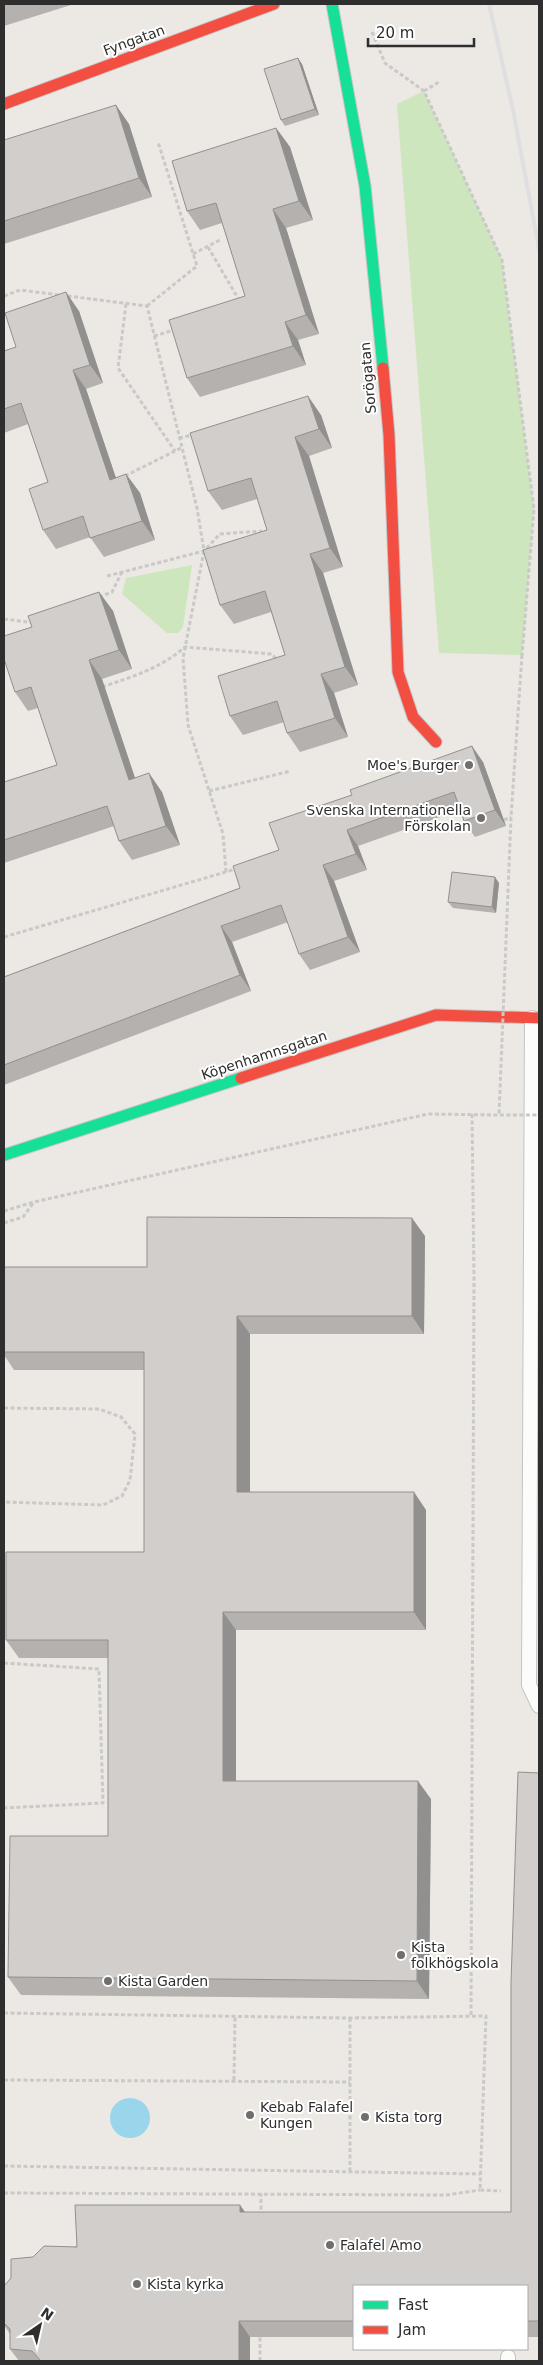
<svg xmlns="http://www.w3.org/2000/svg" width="543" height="2365" font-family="'DejaVu Sans',sans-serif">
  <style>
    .green { fill: #cee6be }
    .water { fill: #99d6ec }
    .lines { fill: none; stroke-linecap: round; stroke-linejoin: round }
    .lane-casing { stroke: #c5c4c5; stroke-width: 16 }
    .fast-casing { stroke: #c5c4c5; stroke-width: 13 }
    .jam-casing { stroke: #c5c4c5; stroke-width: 13 }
    .path { stroke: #c9c9c8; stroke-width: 3; stroke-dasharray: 4 2.5; stroke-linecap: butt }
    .lane { stroke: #fcfcfb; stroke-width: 14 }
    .fast { stroke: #16e098; stroke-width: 11 }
    .jam { stroke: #f24e42; stroke-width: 11 }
    .rail { stroke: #dfdfe1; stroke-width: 4 }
    .path-bridge { stroke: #c9c9c8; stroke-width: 3; stroke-dasharray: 4 2.5; stroke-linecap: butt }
    .wall { fill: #b4b1af }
    .shaded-wall { fill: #92908e }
    .building { fill: #d1cecb; stroke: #92908e }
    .poi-dot { fill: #706f6e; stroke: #fff; stroke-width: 2 }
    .labels { text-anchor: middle; stroke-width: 4; stroke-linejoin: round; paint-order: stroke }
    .street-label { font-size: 14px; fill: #2e2e2e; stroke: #fff }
    .poi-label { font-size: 14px; fill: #2e2e2e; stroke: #fff; text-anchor: start }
  </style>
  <rect width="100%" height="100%" fill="#ece8e4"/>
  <!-- green -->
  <g class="green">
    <path d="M 424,91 L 502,260 L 534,509 L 522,655 L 439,653 L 397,104 Z"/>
    <path d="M 192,565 L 183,627 L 178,633 L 167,633 L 122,594 L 126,578 Z"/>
  </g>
  <!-- water -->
  <circle class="water" cx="130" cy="2118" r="20"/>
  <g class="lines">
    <!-- lane casing -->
    <g class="lane-casing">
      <g id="lane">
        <path d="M 532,1018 L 529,1685 L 539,1706"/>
        <path d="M 508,2361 L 508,2357"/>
      </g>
    </g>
    <!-- fast casing -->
    <g class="fast-casing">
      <g id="fast">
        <path d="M 332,4 L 365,186 L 383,368"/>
        <path d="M 4,1155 L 241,1078"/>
      </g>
    </g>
    <!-- jam casing -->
    <g class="jam-casing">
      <g id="jam">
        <path d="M 4,104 L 274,4"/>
        <path d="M 383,368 L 389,435 L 398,672 L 413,717 L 436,742"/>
        <path d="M 241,1078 L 436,1015 L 539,1018"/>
      </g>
    </g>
    <!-- path -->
    <g class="path">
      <path d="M 372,32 L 385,63 L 424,91 L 502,260 L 534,509 L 522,655"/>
      <path d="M 424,91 L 439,82"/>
      <path d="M 208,247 L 239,300"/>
      <path d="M 193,254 L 220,240"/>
      <path d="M 4,296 L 20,290 L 147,306 L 197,508 L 204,551 L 183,658 L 188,725 L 223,834 L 226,872"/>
      <path d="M 126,304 L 118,368 L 175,451"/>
      <path d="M 147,306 L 197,266 L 158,142"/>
      <path d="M 154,336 L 174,330"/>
      <path d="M 179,438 L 193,435"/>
      <path d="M 125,476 L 181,448"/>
      <path d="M 107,576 L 204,551 L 220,534 L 262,531"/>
      <path d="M 99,597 L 112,592 L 122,572"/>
      <path d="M 4,619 L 34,623"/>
      <path d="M 102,687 C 134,676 159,669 185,647 L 272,654 L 277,660"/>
      <path d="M 209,791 L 291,771"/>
      <path d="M 504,820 L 511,817"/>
      <path d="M 4,937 L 236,869"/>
      <path d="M 4,1211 L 34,1202 L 428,1114 L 499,1115"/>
      <path d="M 4,1223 L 23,1217 L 34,1202"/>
      <path d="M 4,1408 L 99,1409 L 121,1417 L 135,1434 L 130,1480 L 122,1496 L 103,1505 L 4,1502"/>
      <path d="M 4,1663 L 99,1669 L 103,1803 L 4,1808"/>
      <path d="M 4,2013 L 350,2018 L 486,2016 L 480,2190 L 501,2191"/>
      <path d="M 471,2015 L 474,1279 L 472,1113"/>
      <path d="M 350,2018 L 350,2172"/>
      <path d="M 4,2080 L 350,2082"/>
      <path d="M 234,2080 L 235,2016"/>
      <path d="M 4,2166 L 480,2174"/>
      <path d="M 4,2193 L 446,2195 L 480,2190"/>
      <path d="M 261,2216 L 261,2194"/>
      <path d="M 260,2361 L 260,2334"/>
    </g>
    <!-- lane -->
    <use href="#lane" class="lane"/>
    <!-- fast -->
    <use href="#fast" class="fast"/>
    <!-- jam -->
    <use href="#jam" class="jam"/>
    <!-- rail -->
    <path class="rail" d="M 489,4 L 513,110 L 539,249"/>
    <!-- path-bridge -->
    <path class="path-bridge" d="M 522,655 L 511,817 L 499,1115 L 539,1115"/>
  </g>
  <!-- wall -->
  <g class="wall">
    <path d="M 4,4 L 74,4 L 4,26 Z"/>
    <path d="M 302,64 L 319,115 L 285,126 L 281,120 Z"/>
    <path d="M 129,124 L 152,197 L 4,244 L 4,140 Z"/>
    <path d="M 276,128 L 290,147 L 313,220 L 286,228 L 319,334 L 298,340 L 306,365 L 200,397 L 187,378 L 245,296 L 222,223 L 200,230 L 187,211 Z"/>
    <path d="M 79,311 L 103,383 L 86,389 L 116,478 L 126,474 L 140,493 L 155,540 L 104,557 L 90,537 L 56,549 L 43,530 L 48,482 L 28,424 L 4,433 L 4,351 L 16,347 Z"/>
    <path d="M 321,415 L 332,448 L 309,456 L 343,567 L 323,573 L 358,685 L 334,693 L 348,737 L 300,752 L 287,733 L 284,722 L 243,735 L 230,716 L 285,655 L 271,612 L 234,624 L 220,605 L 267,530 L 257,499 L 222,510 L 208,491 Z"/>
    <path d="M 99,592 L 113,611 L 132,669 L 102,679 L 135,778 L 162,792 L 180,845 L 132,860 L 119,841 L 114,826 L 4,863 L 4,782 L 57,765 L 38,708 L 28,711 L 15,692 L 32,627 Z"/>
    <path d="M 483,762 L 506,826 L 475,837 L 464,821 L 460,810 L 358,846 L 367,870 L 334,881 L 360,952 L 310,970 L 299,954 L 288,922 L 232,942 L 251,991 L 4,1085 L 4,977 L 240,888 L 279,850 Z"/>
    <path d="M 499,883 L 496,913 L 453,908 L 448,902 Z"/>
    <path d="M 425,1236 L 424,1334 L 250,1334 L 250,1492 L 426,1510 L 426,1630 L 236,1630 L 236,1781 L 431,1799 L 429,1999 L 21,1995 L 8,1977 L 108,1836 L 108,1658 L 19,1658 L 6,1640 L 144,1552 L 144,1370 L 14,1370 L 4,1355 L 4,1267 L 147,1267 Z"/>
    <path d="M 539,1773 L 539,2337 L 527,2337 L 527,2286 L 354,2286 L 354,2337 L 250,2337 L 250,2361 L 19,2361 L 10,2349 L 10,2334 L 4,2325 L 4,2286 L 33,2257 L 240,2205 L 245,2212 L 511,2212 Z"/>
  </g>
  <!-- shaded-wall -->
  <g class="shaded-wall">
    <path d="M 298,58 L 302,64 L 319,115 L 315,109 Z"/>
    <path d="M 116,105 L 129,124 L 152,197 L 139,178 Z"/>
    <path d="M 276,128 L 290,147 L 313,220 L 299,201 Z"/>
    <path d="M 273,209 L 286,228 L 319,334 L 306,315 Z"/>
    <path d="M 66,292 L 79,311 L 103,383 L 90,365 Z"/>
    <path d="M 285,322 L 298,340 L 306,365 L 293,346 Z"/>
    <path d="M 73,370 L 86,389 L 123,499 L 110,480 Z"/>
    <path d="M 308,396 L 321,415 L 332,448 L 319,429 Z"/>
    <path d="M 295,437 L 309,456 L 343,567 L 330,548 Z"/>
    <path d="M 126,474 L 140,493 L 155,540 L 142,521 Z"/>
    <path d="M 310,554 L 323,573 L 358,685 L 345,667 Z"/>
    <path d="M 99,592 L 113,611 L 132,669 L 119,650 Z"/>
    <path d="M 89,660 L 102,679 L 142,799 L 129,780 Z"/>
    <path d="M 321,674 L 334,693 L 348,737 L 335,718 Z"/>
    <path d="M 472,746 L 483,762 L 506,826 L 495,810 Z"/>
    <path d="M 149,773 L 162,792 L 180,845 L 166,826 Z"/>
    <path d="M 347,830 L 358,846 L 367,870 L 356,854 Z"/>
    <path d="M 323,865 L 334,881 L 360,952 L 348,937 Z"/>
    <path d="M 495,877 L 499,883 L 496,913 L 492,907 Z"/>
    <path d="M 221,926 L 232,942 L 251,991 L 240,975 Z"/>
    <path d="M 412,1218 L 425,1236 L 424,1334 L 412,1316 Z"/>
    <path d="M 237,1316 L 250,1334 L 250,1510 L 237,1492 Z"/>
    <path d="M 414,1492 L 426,1510 L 426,1630 L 414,1612 Z"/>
    <path d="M 223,1612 L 236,1630 L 236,1799 L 223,1781 Z"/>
    <path d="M 418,1781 L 431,1799 L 429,1999 L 417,1981 Z"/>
    <path d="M 240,2205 L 251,2221 L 240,2212 Z"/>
    <path d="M 239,2321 L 250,2337 L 250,2361 L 239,2361 Z"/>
  </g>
  <!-- building -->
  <g class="building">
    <path d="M 298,58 L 315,109 L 281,120 L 264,69 Z"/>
    <path d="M 116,105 L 139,178 L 4,221 L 4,140 Z"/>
    <path d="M 276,128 L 299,201 L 273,209 L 306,315 L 285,322 L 293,346 L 187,378 L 169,320 L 245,296 L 216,203 L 187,211 L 172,161 Z"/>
    <path d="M 66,292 L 90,365 L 73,370 L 110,480 L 126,474 L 142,521 L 90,538 L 83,516 L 43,530 L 29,489 L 48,482 L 21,403 L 4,409 L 4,351 L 16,347 L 5,313 Z"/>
    <path d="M 308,396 L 319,429 L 295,437 L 330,548 L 310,554 L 345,667 L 321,674 L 335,718 L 287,733 L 277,701 L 230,716 L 218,676 L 285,655 L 265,591 L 220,605 L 203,550 L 267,530 L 251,478 L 208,491 L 190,433 Z"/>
    <path d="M 99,592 L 119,650 L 89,660 L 129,780 L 149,773 L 166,826 L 119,841 L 107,806 L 4,840 L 4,782 L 57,765 L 31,687 L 15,692 L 4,659 L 4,636 L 32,627 L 28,616 Z"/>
    <path d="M 472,746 L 495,810 L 464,821 L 454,792 L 347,830 L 356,854 L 323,865 L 348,937 L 299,954 L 281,905 L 221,926 L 240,975 L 4,1065 L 4,977 L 240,888 L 233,866 L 279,850 L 269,823 L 352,795 L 350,790 Z"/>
    <path d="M 452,872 L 495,877 L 492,907 L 448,902 Z"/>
    <path d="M 147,1217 L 412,1218 L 412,1316 L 237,1316 L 237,1492 L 414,1492 L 414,1612 L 223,1612 L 223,1781 L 418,1781 L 417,1981 L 8,1977 L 10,1836 L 108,1836 L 108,1640 L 6,1640 L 6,1552 L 144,1552 L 144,1352 L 4,1352 L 4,1267 L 147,1267 Z"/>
    <path d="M 518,1772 L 539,1773 L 539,2321 L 527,2321 L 527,2286 L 354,2286 L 354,2321 L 239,2321 L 239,2361 L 41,2361 L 32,2351 L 10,2349 L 10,2329 L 4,2323 L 4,2286 L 11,2278 L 11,2259 L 33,2257 L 44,2246 L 77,2247 L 75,2205 L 240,2205 L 240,2212 L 511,2212 L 511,1983 Z"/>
  </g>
  <!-- markers -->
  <g class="poi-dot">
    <circle cx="469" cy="765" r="5"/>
    <circle cx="481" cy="818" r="5"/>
    <circle cx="401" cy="1955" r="5"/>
    <circle cx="108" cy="1981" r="5"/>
    <circle cx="250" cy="2115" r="5"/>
    <circle cx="365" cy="2117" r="5"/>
    <circle cx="330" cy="2245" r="5"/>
    <circle cx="137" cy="2284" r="5"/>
  </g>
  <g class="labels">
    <!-- street labels -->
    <g class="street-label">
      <text transform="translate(134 40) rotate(-20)" y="5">Fyngatan</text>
      <text transform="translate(368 378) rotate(-95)" y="5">Sorögatan</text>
      <text transform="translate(264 1055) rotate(-18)" y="5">Köpenhamnsgatan</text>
    </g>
    <!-- poi labels -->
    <g class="poi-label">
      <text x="459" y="770" text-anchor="end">Moe's Burger</text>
      <text x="471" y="815" text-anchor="end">Svenska Internationella<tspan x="471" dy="16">Förskolan</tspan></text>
      <text x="411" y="1952">Kista<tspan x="411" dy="16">folkhögskola</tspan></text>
      <text x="118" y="1986">Kista Garden</text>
      <text x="260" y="2112">Kebab Falafel<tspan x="260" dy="16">Kungen</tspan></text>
      <text x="375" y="2122">Kista torg</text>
      <text x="340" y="2250">Falafel Amo</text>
      <text x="147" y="2289">Kista kyrka</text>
    </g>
  </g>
  <!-- border -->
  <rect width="543" height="2365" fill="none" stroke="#2e2e2e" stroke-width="10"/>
  <!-- legend -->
  <rect x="353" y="2285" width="175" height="65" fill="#ffffff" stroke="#ababab"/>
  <rect x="363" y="2301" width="25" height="8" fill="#16e098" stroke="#ababab"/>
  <text x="398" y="2310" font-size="15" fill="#2e2e2e">Fast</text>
  <rect x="363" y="2326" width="25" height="8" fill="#f24e42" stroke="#ababab"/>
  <text x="398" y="2335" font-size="15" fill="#2e2e2e">Jam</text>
  <!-- north arrow -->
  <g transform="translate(40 2325) rotate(34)" stroke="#ffffff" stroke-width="4" paint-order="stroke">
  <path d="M0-4L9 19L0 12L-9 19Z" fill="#2e2e2e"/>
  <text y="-8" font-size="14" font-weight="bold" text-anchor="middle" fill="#2e2e2e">N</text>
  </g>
  <!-- scale -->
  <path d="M368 38v8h106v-8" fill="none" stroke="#2e2e2e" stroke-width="2.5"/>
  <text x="376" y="38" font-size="15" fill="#2e2e2e" stroke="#ffffff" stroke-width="4" paint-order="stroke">20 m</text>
</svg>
